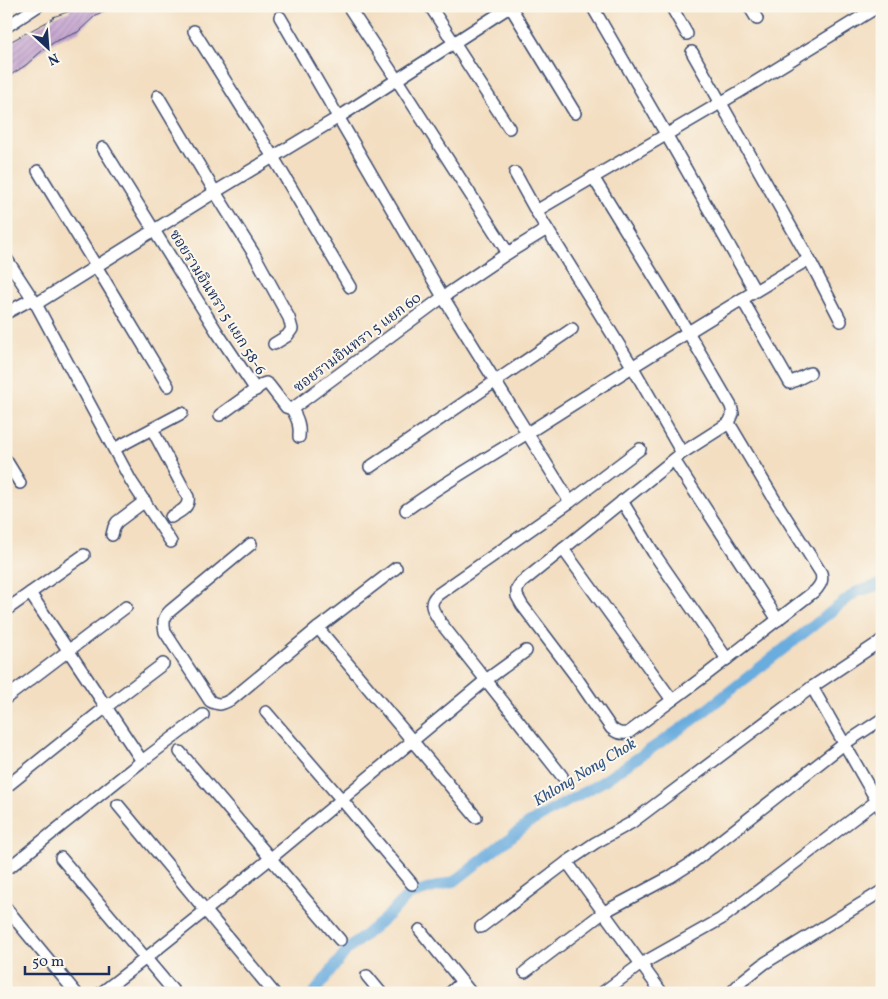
<svg xmlns="http://www.w3.org/2000/svg" width="888" height="999" font-family="Vollkorn,'Noto Serif Thai',serif">
  <style>
    .lines { fill: none; stroke-linecap: round; stroke-linejoin: round }
    .canal { stroke: #69acde; stroke-width: 11 }
    .building { fill: url(#building-hatch) }
    .minor-casing { stroke: #3b496d; stroke-width: 14 }
    .minor { stroke: #fff; stroke-width: 11 }
    .labels { text-anchor: middle; stroke-width: 4; stroke-linejoin: round; paint-order: stroke }
    .street-label { font-size: 15px; fill: #1b2f5e; stroke: #fbf7ec }
    .water-label { font-size: 16px; font-style: italic; fill: #325484; stroke: #fbf7ec }
  </style>
  <defs>
    <pattern id="building-hatch" width="6" height="6" patternUnits="userSpaceOnUse" patternTransform="scale(1.25)"><rect width="6" height="6" fill="#c3a2cf"/><path d="M-1 1l2-2M0 6l6-6M5 7l2-2" fill="none" stroke="#9e84ab"/></pattern>
  </defs>
  <rect width="100%" height="100%" fill="#fbf7ec"/>
  <filter id="ink" filterUnits="userSpaceOnUse"><feTurbulence type="fractalNoise" baseFrequency=".02" numOctaves="2"/><feDisplacementMap in="SourceGraphic" scale="10" xChannelSelector="R" yChannelSelector="G"/><feConvolveMatrix kernelMatrix="1 2 1 2 8 2 1 2 1" color-interpolation-filters="sRGB"/></filter>
  <filter id="wash" filterUnits="userSpaceOnUse"><feTurbulence type="fractalNoise" baseFrequency=".0096" numOctaves="4" result="noise"/><feDisplacementMap in="SourceGraphic" scale="20" xChannelSelector="R" yChannelSelector="G"/><feGaussianBlur stdDeviation="1.12" result="paint"/><feColorMatrix in="noise" values="0 0 0 0 0 0 0 0 0 0 0 0 0 0 0 0 0 1.4 0 .05"/><feComposite in="paint" operator="in"/></filter>
  <g filter="url(#wash)">
    <rect width="100%" height="100%" fill="#f3dec1"/>
    <g class="lines">
      <!-- canal -->
      <path class="canal" d="M 314,993 L 347,950 L 382,921 L 409,895 L 455,881 L 529,823 L 602,782 L 692,721 L 856,592 L 882,584"/>
    </g>
    <g id="blocks">
      <!-- building -->
      <path class="building" d="M 68,6 L 114,6 L 96,15 L 78,32 L 56,41 L 44,49 L 26,65 L 6,78 L 6,44 L 54,18 L 53,17 L 70,11 Z"/>
    </g>
  </g>
  <g filter="url(#ink)">
    <use href="#blocks" fill-opacity="0" stroke="#3b496d" stroke-width="1"/>
    <g class="lines">
      <!-- minor casing -->
      <g class="minor-casing">
        <g id="minor">
          <path d="M 348,6 L 397,80 L 508,253"/>
          <path d="M 430,6 L 509,128"/>
          <path d="M 510,6 L 575,113"/>
          <path d="M 592,6 L 666,134 L 755,291"/>
          <path d="M 671,6 L 687,34"/>
          <path d="M 749,6 L 757,19"/>
          <path d="M 280,17 L 443,297 L 570,502"/>
          <path d="M 6,27 L 38,6"/>
          <path d="M 194,31 L 273,157 L 350,287"/>
          <path d="M 692,52 L 809,259 L 841,321"/>
          <path d="M 158,96 L 215,192 L 254,254 L 289,318 L 292,329 L 287,336 L 274,344"/>
          <path d="M 103,148 L 217,332 L 256,390"/>
          <path d="M 38,171 L 96,266 L 168,386"/>
          <path d="M 515,173 L 536,211 L 632,366 L 682,453 L 729,423 L 776,502 L 821,573 C 823,580 821,584 816,590 L 706,675 L 628,733 C 620,734 617,733 611,728 L 574,674 L 522,605 L 517,596 L 517,589 L 521,583 L 682,453"/>
          <path d="M 593,177 L 688,332 L 731,406 L 733,414 L 729,423"/>
          <path d="M 536,211 L 739,92 L 879,6"/>
          <path d="M 6,258 L 36,304 L 131,481 L 171,542"/>
          <path d="M 742,299 L 790,383 L 810,373"/>
          <path d="M 36,304 L 215,192 L 339,117 L 511,6"/>
          <path d="M 6,313 L 32,299"/>
          <path d="M 292,409 C 298,420 300,425 299,437"/>
          <path d="M 220,415 L 263,384 L 266,383 L 269,385 L 286,407 L 292,409 L 443,297 L 508,253 L 547,229"/>
          <path d="M 152,429 L 188,497 C 190,508 179,512 171,517"/>
          <path d="M 114,449 L 182,413"/>
          <path d="M 6,460 L 20,483"/>
          <path d="M 674,460 L 778,620"/>
          <path d="M 370,467 L 572,329"/>
          <path d="M 622,501 L 653,552 L 727,659"/>
          <path d="M 406,510 C 448,480 491,456 534,429 C 625,371 716,314 809,259"/>
          <path d="M 112,535 L 114,527 L 117,522 L 145,501"/>
          <path d="M 251,544 L 170,611 C 163,618 163,622 165,632 L 210,701 C 219,706 223,704 232,699 L 318,628 L 396,568"/>
          <path d="M 563,549 L 672,700"/>
          <path d="M 30,593 L 142,761"/>
          <path d="M 6,610 L 84,555"/>
          <path d="M 318,628 L 476,817"/>
          <path d="M 812,687 L 882,810"/>
          <path d="M 6,698 L 126,607"/>
          <path d="M 266,712 L 342,800 L 412,884"/>
          <path d="M 180,752 L 340,940"/>
          <path d="M 562,776 L 440,622 C 434,611 427,605 437,595 L 570,502 L 640,449"/>
          <path d="M 6,787 L 106,707 L 163,664"/>
          <path d="M 118,805 L 274,993"/>
          <path d="M 61,858 L 175,993"/>
          <path d="M 6,860 L 11,866 L 142,761 L 203,715"/>
          <path d="M 567,862 L 662,993"/>
          <path d="M 6,908 L 76,993"/>
          <path d="M 481,927 L 567,862 L 595,843 L 631,823 L 812,687 L 881,641"/>
          <path d="M 420,930 L 471,993"/>
          <path d="M 525,972 L 604,912 L 670,877 L 692,863 L 844,744 L 882,719"/>
          <path d="M 367,976 L 381,993"/>
          <path d="M 101,993 L 146,958 L 271,858 L 486,680 L 526,651"/>
          <path d="M 450,993 L 462,982"/>
          <path d="M 602,993 L 641,964 L 721,919 L 882,797"/>
          <path d="M 731,993 L 742,981 L 765,963 L 882,891"/>
        </g>
      </g>
      <!-- minor -->
      <use href="#minor" class="minor"/>
    </g>
  </g>
  <g class="labels">
    <!-- street labels -->
    <g class="street-label">
      <text transform="translate(218 302) rotate(58)" y="5">ซอยรามอินทรา 5 แยก 58-6</text>
      <text transform="translate(357 342) rotate(-37)" y="5">ซอยรามอินทรา 5 แยก 60</text>
    </g>
    <!-- water labels -->
    <g class="water-label">
      <text transform="translate(584 771) rotate(-31)" y="6">Khlong Nong Chok</text>
    </g>
  </g>
  <!-- margin -->
  <rect width="888" height="999" fill="none" stroke="#fbf7ec" stroke-width="25"/>
  <!-- north arrow -->
  <g transform="translate(48 48) rotate(154)" stroke="#fbf7ec" stroke-width="4" paint-order="stroke">
  <path d="M0-4L9 19L0 12L-9 19Z" fill="#1b2f5e"/>
  <text y="-8" font-size="14" font-weight="bold" text-anchor="middle" fill="#1b2f5e">N</text>
  </g>
  <!-- scale -->
  <path d="M25 966v8h84v-8" fill="none" stroke="#1b2f5e" stroke-width="2.5"/>
  <text x="32" y="966" font-size="15" fill="#1b2f5e" stroke="#fbf7ec" stroke-width="4" paint-order="stroke">50 m</text>
</svg>
